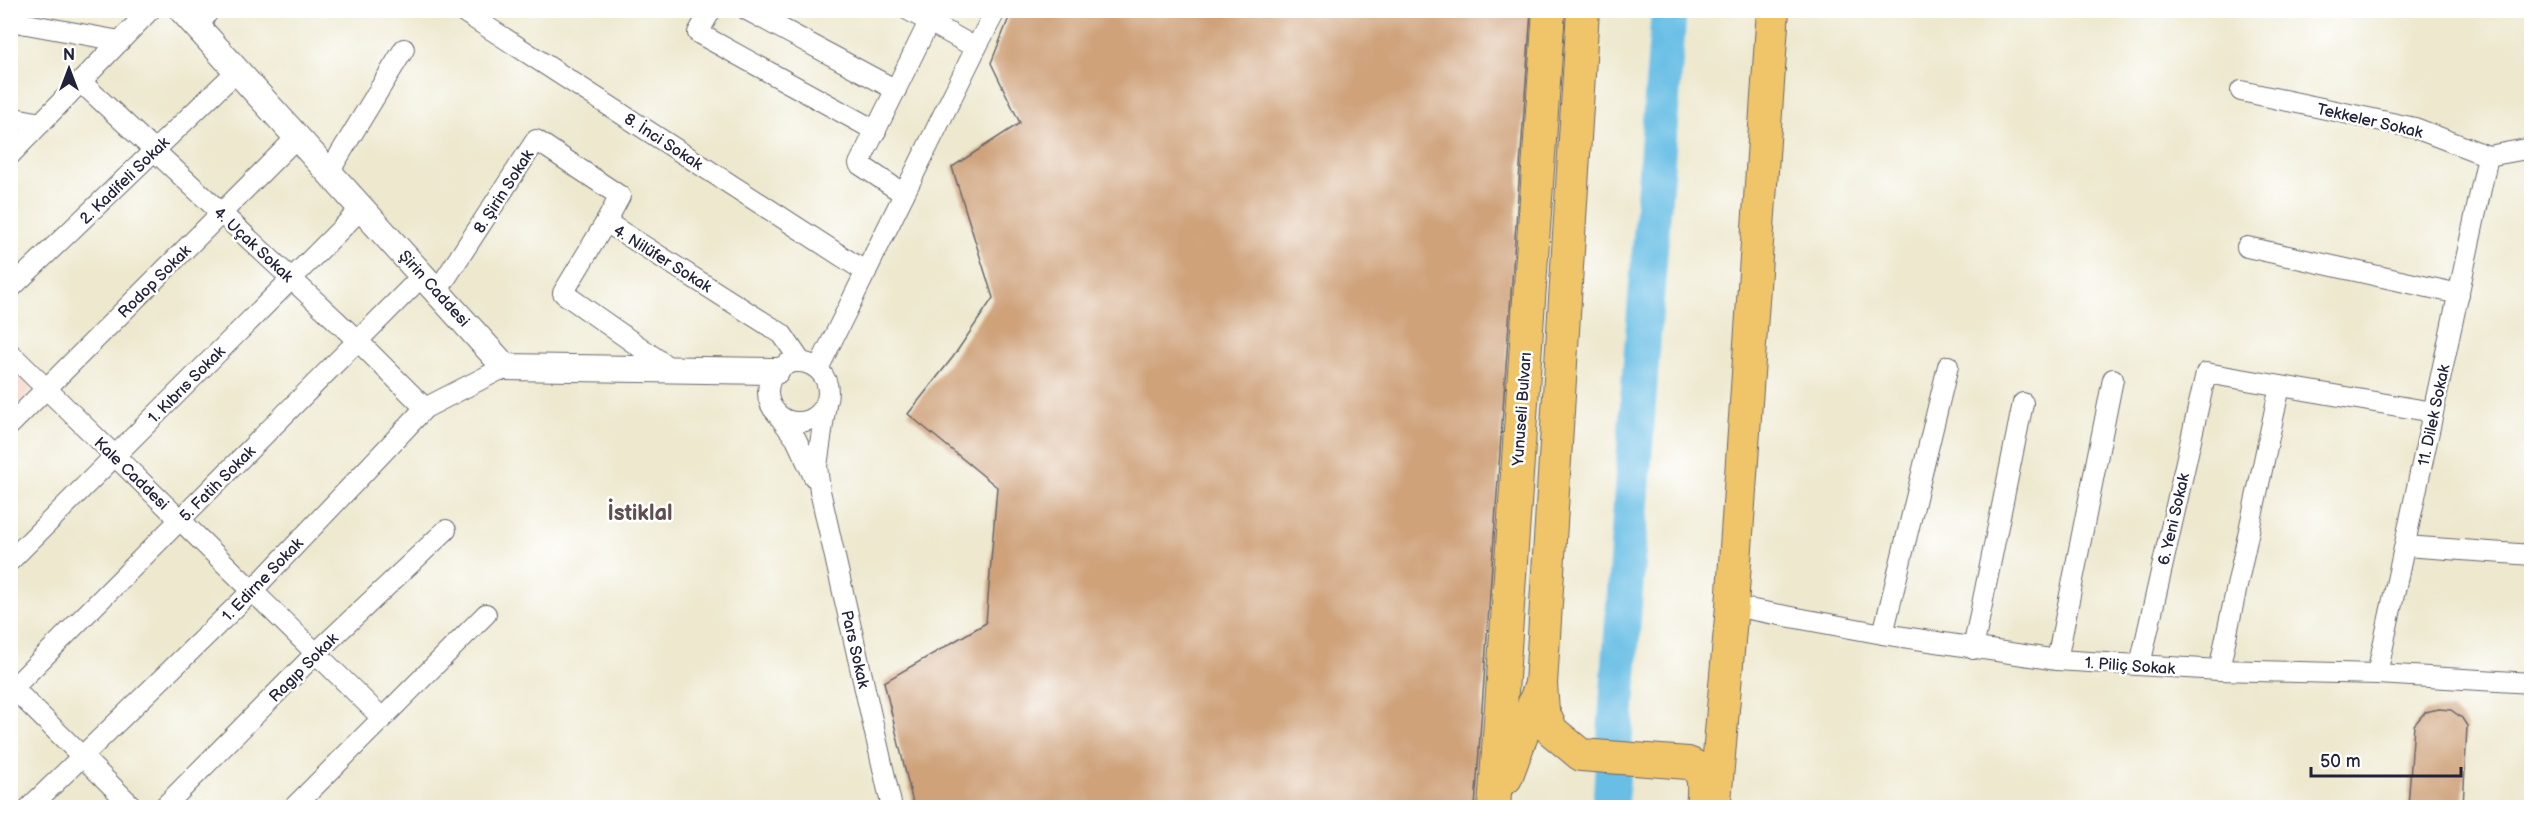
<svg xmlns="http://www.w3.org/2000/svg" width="2542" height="818" font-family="'Balsamiq Sans',sans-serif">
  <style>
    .built { fill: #f6d1c5 }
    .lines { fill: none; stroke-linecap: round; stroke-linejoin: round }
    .river { stroke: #68bee5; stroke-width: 36 }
    .building { fill: #cfa27a }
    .minor-casing { stroke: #69676e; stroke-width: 22 }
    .tertiary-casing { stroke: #69676e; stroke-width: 28 }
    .primary-casing { stroke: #69676e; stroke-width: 34 }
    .minor { stroke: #fff; stroke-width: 20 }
    .tertiary { stroke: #fff; stroke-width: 26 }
    .primary { stroke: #f0c469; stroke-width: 32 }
    .labels { text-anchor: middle; stroke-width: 5; stroke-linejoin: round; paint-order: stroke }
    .street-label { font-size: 16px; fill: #22223b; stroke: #fff }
    .district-label { font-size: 22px; font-weight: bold; fill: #5f4f51; stroke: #fff }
  </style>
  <rect width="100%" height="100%" fill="#fff"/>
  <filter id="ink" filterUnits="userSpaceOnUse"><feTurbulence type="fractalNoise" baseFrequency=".0167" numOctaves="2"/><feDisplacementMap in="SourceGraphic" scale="12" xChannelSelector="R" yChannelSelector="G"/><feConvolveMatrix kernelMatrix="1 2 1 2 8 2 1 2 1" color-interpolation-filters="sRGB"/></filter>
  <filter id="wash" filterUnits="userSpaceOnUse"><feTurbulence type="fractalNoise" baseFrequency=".008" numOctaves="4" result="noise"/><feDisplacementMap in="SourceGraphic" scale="24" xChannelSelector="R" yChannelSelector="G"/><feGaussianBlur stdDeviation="1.35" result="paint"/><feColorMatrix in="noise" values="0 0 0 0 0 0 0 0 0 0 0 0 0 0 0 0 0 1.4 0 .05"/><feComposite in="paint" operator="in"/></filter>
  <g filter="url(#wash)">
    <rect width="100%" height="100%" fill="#ede8ce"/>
    <!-- built -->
    <path class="built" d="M 10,366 L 32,388 L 11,411 L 10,411 Z"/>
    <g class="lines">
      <!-- river -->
      <path class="river" d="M 1610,808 L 1640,374 L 1669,10"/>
    </g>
    <g id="blocks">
      <!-- building -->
      <g class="building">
        <path d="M 1012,10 L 1531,10 L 1475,807 L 914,807 L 884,682 L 986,623 L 997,487 L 908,414 L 953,357 L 993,298 L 952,167 L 1020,123 L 991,63 Z"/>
        <path d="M 2439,709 L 2451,710 L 2462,718 L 2467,726 L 2463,807 L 2408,807 L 2414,725 L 2425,712 Z"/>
      </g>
    </g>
  </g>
  <g filter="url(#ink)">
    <use href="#blocks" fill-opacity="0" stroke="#69676e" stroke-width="1.5"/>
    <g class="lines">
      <!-- minor casing -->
      <g class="minor-casing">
        <g id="minor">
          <path d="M 461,10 L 866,272"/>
          <path d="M 711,10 L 698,33 L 876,131"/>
          <path d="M 747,10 L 896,90"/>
          <path d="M 908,10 L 976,48 L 996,10"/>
          <path d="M 10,21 L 120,41"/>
          <path d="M 198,28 L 209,10"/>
          <path d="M 81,82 L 358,341 L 425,408"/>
          <path d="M 2241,91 L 2415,128 L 2488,156 L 2532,148"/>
          <path d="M 10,117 L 41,123"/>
          <path d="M 10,155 L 150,10"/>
          <path d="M 329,172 L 404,49"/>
          <path d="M 904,194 L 859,164 L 929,22"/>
          <path d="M 2247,247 L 2459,294"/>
          <path d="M 10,289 L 237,71"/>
          <path d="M 438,290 L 536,140 L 620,196 L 606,222"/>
          <path d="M 10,353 L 382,718"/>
          <circle cx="798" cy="392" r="30"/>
          <path d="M 671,369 L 563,293 L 606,222 L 782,334 L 801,362"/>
          <path d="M 818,369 L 976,48"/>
          <path d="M 826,403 L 817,466 L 820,491 L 892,808"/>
          <path d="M 778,415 L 796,439 L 814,477"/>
          <path d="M 10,425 L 297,137"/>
          <path d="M 2405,546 L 2532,555"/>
          <path d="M 10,561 L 362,208"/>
          <path d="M 1732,606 L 1883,634 L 2057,660 L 2219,670 L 2377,674 L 2532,683"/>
          <path d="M 1883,634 L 1948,366"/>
          <path d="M 1973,649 L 2023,403"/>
          <path d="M 2057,660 L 2113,379"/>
          <path d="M 2140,665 L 2206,373 L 2433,412"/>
          <path d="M 2219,670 L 2280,386"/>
          <path d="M 2377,674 L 2488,156"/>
          <path d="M 10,685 L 134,808"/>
          <path d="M 10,691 L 423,275"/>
          <path d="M 29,808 L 252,591 L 425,408 L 505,367"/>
          <path d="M 163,808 L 316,653 L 446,530"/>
          <path d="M 293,808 L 486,614"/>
        </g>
      </g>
      <!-- tertiary casing -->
      <g class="tertiary-casing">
        <path id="tertiary" d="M 182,10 L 505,367 L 776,371"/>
      </g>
      <!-- primary casing -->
      <g class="primary-casing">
        <g id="primary">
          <path d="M 1583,10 L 1541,684 L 1543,711 L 1552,731 L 1581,755 L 1688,763 C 1708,770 1703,790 1702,808"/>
          <path d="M 1506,778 L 1540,687"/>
          <path d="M 1715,801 L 1732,606 L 1773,10"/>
          <path d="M 1494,808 L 1549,10"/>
        </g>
      </g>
      <!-- minor -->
      <use href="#minor" class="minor"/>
      <!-- tertiary -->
      <use href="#tertiary" class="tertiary"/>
      <!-- primary -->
      <use href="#primary" class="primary"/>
    </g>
  </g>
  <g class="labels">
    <!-- street labels -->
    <g class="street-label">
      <text transform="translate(2370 120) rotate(13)" y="6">Tekkeler Sokak</text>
      <text transform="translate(664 141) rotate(33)" y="6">8. İnci Sokak</text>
      <text transform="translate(124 180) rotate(-44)" y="6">2. Kadifeli Sokak</text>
      <text transform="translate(503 191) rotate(-57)" y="6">8. Şirin Sokak</text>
      <text transform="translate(254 244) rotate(43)" y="6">4. Uçak Sokak</text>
      <text transform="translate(663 258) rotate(32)" y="6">4. Nilüfer Sokak</text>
      <text transform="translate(154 281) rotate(-45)" y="6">Rodop Sokak</text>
      <text transform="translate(435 288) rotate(48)" y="6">Şirin Caddesi</text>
      <text transform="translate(186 384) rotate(-45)" y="6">1. Kıbrıs Sokak</text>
      <text transform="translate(1521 409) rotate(-86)" y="6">Yunuseli Bulvarı</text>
      <text transform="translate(2433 415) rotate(-78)" y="6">11. Dilek Sokak</text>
      <text transform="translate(132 473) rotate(44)" y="6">Kale Caddesi</text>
      <text transform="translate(217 483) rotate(-45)" y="6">5. Fatih Sokak</text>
      <text transform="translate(2173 519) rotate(-77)" y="6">6. Yeni Sokak</text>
      <text transform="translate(262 579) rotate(-46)" y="6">1. Edirne Sokak</text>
      <text transform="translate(856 649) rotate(77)" y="6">Pars Sokak</text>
      <text transform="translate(2130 665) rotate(4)" y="6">1. Piliç Sokak</text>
      <text transform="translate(303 667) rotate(-45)" y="6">Ragıp Sokak</text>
    </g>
    <!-- district labels -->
    <g class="district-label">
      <text x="640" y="520">İstiklal</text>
    </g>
  </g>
  <!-- margin -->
  <rect width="2542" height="818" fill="none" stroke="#fff" stroke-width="36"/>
  <!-- north arrow -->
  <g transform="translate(69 69)" stroke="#ffffff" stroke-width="4.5" paint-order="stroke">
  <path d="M0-4.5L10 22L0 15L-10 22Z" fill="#22223b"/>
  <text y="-9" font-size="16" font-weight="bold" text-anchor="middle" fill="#22223b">N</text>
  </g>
  <!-- scale -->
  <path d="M2311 767v9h150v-9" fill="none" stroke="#22223b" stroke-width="3"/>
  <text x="2320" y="767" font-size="18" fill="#22223b" stroke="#ffffff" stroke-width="4.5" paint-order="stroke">50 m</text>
</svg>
